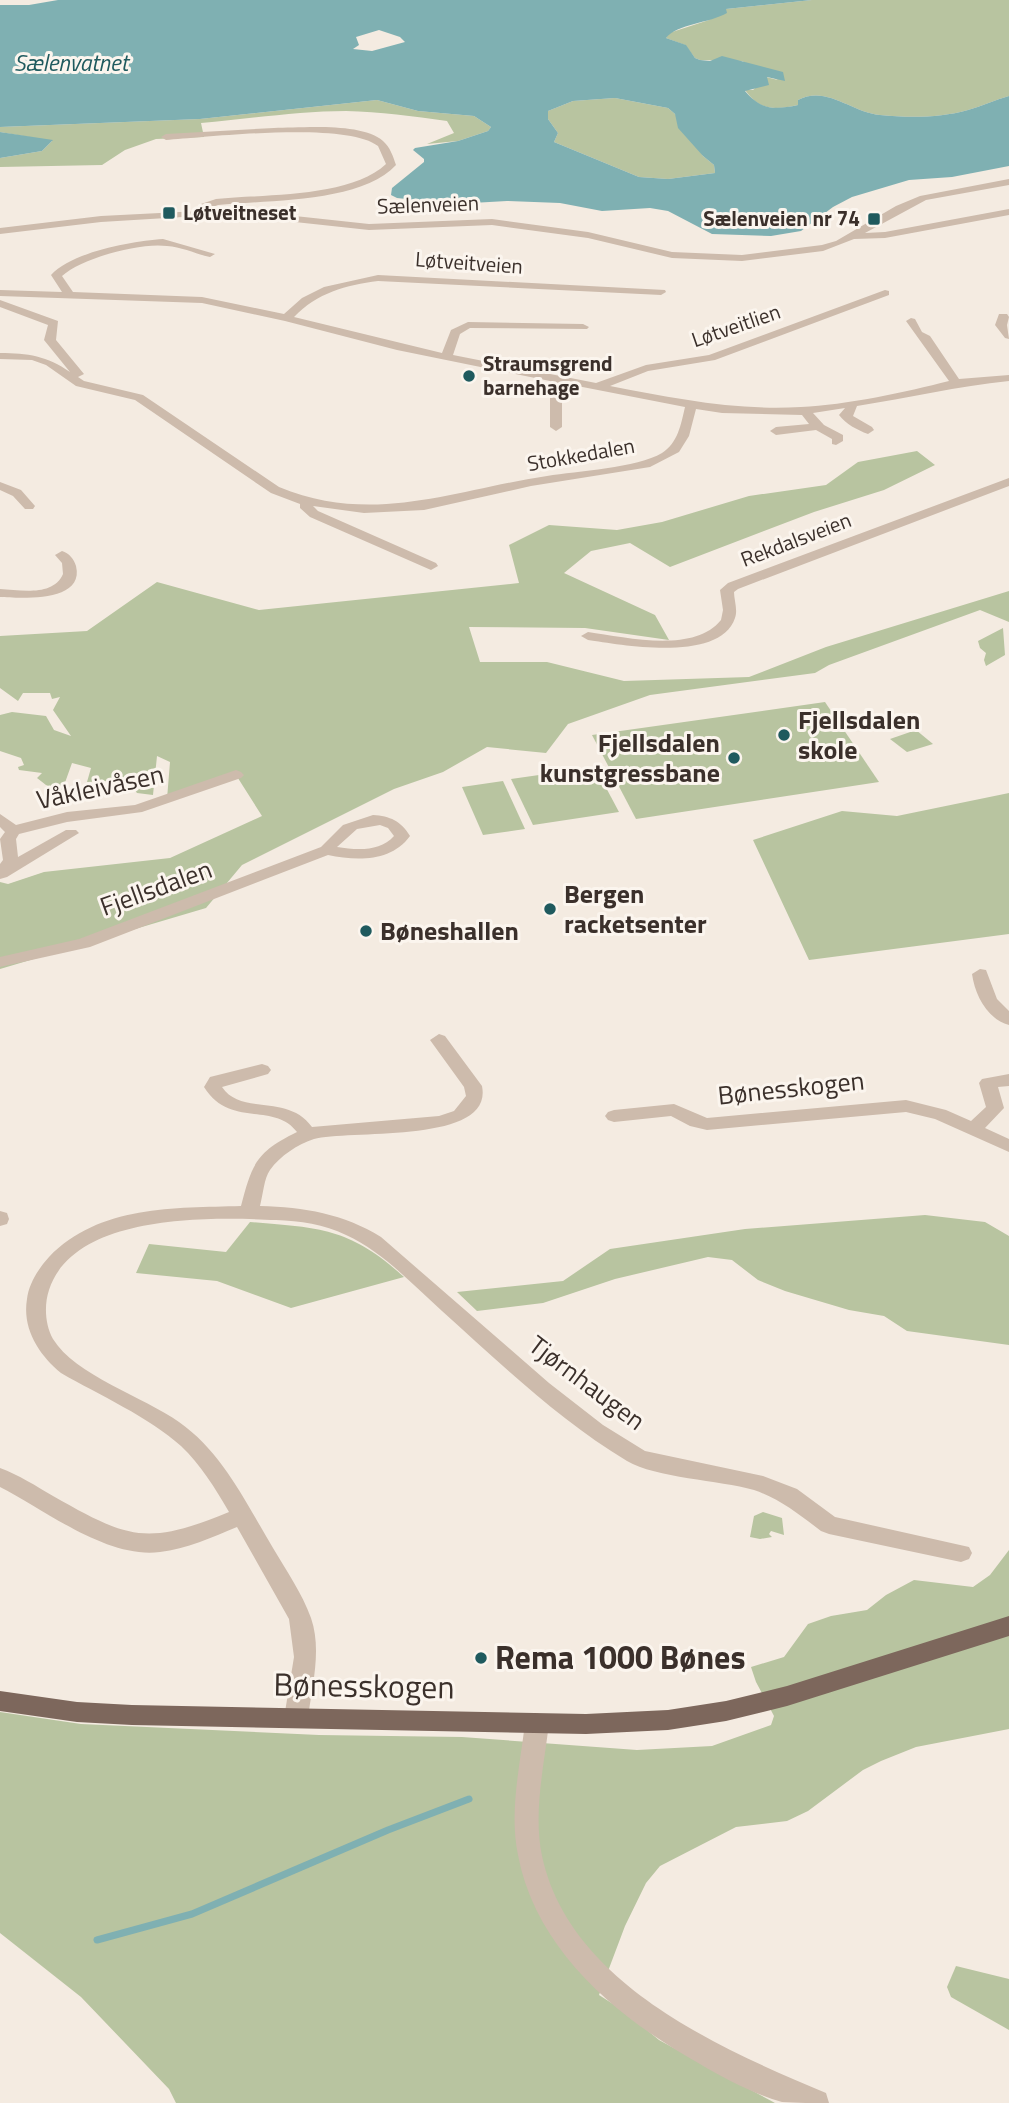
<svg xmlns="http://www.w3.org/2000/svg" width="1009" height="2103" font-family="'Titillium Web',sans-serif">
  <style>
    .green { fill: #b8c4a0 }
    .water { fill: #7fb0b2; fill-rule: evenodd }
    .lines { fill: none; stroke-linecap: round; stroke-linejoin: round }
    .stream { stroke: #7fb0b2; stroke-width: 7 }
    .minor { fill: #cdbbac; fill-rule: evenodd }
    .major { fill: #7d675c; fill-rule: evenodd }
    .poi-dot { fill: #1f5a5e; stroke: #fbf5ee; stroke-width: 2.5 }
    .labels { text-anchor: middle; stroke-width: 6; stroke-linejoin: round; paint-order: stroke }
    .far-street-label { font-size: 21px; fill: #3b302b; stroke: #fbf5ee }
    .far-poi-label { font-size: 21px; font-weight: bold; fill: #3b302b; stroke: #fbf5ee; text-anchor: start }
    .far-water-label { font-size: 23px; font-style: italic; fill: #1f5a5e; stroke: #fbf5ee }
    .poi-label { font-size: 26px; font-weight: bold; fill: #3b302b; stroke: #fbf5ee; text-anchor: start }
    .street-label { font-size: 26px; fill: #3b302b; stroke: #fbf5ee }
    .near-poi-label { font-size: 32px; font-weight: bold; fill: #3b302b; stroke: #fbf5ee; text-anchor: start }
    .near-street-label { font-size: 32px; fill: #3b302b; stroke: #fbf5ee }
  </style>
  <rect width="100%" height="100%" fill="#f4ebe1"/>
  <!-- green -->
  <g class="green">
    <path d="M 812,0 L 1009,0 L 1009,96 C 995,100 982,106 968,110 C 940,118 909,118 880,115 C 852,113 827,85 798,100 L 798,105 C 774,110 760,111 745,90 L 753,90 L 766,77 L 778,80 L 742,61 L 700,60 L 695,58 L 685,45 L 666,38 L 669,33 L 709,20 L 726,9 Z"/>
    <path d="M 615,98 L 668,108 L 675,114 L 703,156 L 714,165 L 715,173 L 668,179 L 639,177 L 554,142 L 558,133 L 548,119 L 548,111 L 573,101 Z"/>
    <path d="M 377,100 L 418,111 L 474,116 L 491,127 L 488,131 L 458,141 L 427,144 L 454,133 L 447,121 C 413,116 380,112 346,111 C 298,111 249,119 201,123 L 204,137 L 156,139 L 125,150 L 102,165 L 0,167 L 0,158 L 42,151 L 52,141 L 0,132 L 0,127 L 200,119 Z"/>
    <path d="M 917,451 L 935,465 L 884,490 L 814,512 L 670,567 L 630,543 L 591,551 L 564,573 L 655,615 L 669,640 L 585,628 L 469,627 L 480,662 L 547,662 L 624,681 L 749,677 L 826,647 L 1009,591 L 1009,622 L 980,610 L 829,665 L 815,673 L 650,695 L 568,724 L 546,753 L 487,747 L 443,772 L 394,789 L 242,865 L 206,908 L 0,969 L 0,882 L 8,884 L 44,872 L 170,858 L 262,816 L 236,775 L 167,799 L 170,762 L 157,756 L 153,795 L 137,793 L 127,780 L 87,782 L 91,768 L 72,763 L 62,791 L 46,785 L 37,778 L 42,773 L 19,770 L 18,767 L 24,765 L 21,758 L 0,751 L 0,715 L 12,712 L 46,716 L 54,730 L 71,736 L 53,710 L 60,697 L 52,699 L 50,693 L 23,693 L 18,701 L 0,688 L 0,636 L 87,631 L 157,582 L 259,610 L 519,583 L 509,545 L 549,525 L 617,530 L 662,522 L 749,496 L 826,485 L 858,462 Z"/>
    <path d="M 1003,628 L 1005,655 L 986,666 L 984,660 L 986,653 L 980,648 L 978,641 Z"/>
    <path d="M 825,702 L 879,782 L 636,819 L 592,735 Z"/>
    <path d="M 916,730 L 933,744 L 907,752 L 890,739 Z"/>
    <path d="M 595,767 L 619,812 L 533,825 L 511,779 Z"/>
    <path d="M 503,781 L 525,829 L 483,835 L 462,787 Z"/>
    <path d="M 1009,793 L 1009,934 L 809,960 L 753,840 L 842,811 L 897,816 Z"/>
    <path d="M 925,1215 L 985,1222 L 1009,1236 L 1009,1345 L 907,1331 L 884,1316 L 849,1310 L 785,1291 L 758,1280 L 732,1260 L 708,1257 L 615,1279 L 543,1303 L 477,1311 L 457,1292 L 563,1281 L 610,1249 L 745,1229 Z"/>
    <path d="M 250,1222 C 321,1228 350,1228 404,1277 L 291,1308 L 217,1281 L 136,1273 L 149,1244 L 226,1252 Z"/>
    <path d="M 763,1512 L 782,1518 L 784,1535 L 771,1531 L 769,1534 L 772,1537 L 760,1539 L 750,1537 L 754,1516 Z"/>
    <path d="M 1009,1550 L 1009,1729 L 916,1747 L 881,1761 L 863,1770 L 808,1811 L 787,1821 L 736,1827 L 660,1866 L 646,1883 L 625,1926 L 599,1995 L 624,2011 L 659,2040 L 775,2103 L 176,2103 L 169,2089 L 81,1997 L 0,1933 L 0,1712 L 81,1724 L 319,1735 L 462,1737 L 637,1750 L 712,1746 L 771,1725 L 774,1716 L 756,1682 L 751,1667 L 784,1657 L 808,1624 L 831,1616 L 867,1610 L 886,1595 L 914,1580 L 973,1587 L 990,1575 Z"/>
    <path d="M 956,1966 L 1009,1979 L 1009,2030 L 951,1997 L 947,1987 Z"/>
  </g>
  <!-- water -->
  <g class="water">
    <path d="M 58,0 L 812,0 L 726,9 L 727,13 C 710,23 677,24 666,38 L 686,45 L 695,58 L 700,60 L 710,61 L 722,56 L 783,72 L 785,81 L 767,77 L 769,85 L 745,91 C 761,110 774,110 798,105 L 798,100 C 827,85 852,113 880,115 C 909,118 940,118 968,110 C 982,106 995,100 1009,96 L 1009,166 L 952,177 L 909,180 L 852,197 L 833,207 L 801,231 L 771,236 L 712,234 L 668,211 L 650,208 L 602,211 L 560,203 L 507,201 L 454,204 L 397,198 L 391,195 L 392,188 L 424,162 L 424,159 L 413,150 L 415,148 L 458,141 L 488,131 L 491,127 L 474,116 L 418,111 L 377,100 L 200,119 L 0,127 L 0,5 L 29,5 ZM 379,30 L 400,37 L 405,42 L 372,51 L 353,49 L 359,45 L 356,37 ZM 615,98 L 668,108 L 675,114 L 678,128 L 703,156 L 714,165 L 715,173 L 668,179 L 639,177 L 554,142 L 558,133 L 548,119 L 548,111 L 573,101 Z"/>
    <path d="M 0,132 L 53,140 L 42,151 L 0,158 Z"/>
  </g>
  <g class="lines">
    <!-- stream -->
    <path class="stream" d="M 97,1940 L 192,1914 L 388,1830 L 469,1799"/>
    <!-- minor -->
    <g class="minor">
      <path d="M 274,128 C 301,128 361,122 383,141 C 390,147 393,156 396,165 C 362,203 266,200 218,205 L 210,208 L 209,212 L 267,213 L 369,224 L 492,219 L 588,232 L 672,252 L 742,255 L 822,245 L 836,241 L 896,206 L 920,196 L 1009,179 L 1009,185 L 926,200 L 865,233 L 885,232 L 1009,209 L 1009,215 L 885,238 L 854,239 L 823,251 L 742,261 L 672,258 L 588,238 L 492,225 L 369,230 L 267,219 L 183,217 L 101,222 L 0,234 L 0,228 L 101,216 L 199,211 L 201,204 L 216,199 C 264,194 350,198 386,164 L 378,146 C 346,121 210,137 166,140 L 161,137 L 166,134 Z"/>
      <path d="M 163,239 L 215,254 L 210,257 C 196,254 182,247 167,246 C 141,242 82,258 62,276 L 73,292 L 202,297 L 284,314 L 302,298 L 324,287 L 378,275 L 665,290 L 666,292 L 661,295 L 378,281 C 346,285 317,293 294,317 L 442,353 L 451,330 L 468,322 L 583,324 L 589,327 L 587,329 L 470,328 L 460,334 L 453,355 L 596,383 L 646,365 L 709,355 L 885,290 L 889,291 L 889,295 L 715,360 L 648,371 L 610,386 C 673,398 736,411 801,407 C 846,405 906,392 949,381 L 906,321 L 911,318 L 915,319 L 922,332 L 930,336 L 959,379 L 1009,375 L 1009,381 C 958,386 908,398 857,406 L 853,416 L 872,427 L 874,430 L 868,434 C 857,430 846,424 839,415 L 845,408 L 813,413 L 824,425 L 843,435 L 843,441 L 836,445 L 832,444 L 832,439 L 816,430 L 776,435 L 770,431 L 776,427 L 809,424 L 802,415 L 722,413 L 696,409 L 689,436 L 679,452 L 650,467 L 531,486 L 424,510 L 364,513 L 313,506 L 318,511 L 436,563 L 438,566 L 431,570 L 310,517 L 300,508 L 300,504 L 271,493 L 135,400 L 76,386 L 46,365 L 32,360 L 0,359 L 0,353 C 28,353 47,356 70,372 L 44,340 L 48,325 L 0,307 L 0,300 L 58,321 L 56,340 L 84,374 L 78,377 L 84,381 L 143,395 L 279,487 C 374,526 453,490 547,476 C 577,471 637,468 662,453 C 678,443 681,424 685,407 L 562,383 L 562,427 L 556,431 L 550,427 L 550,381 L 397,350 L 285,321 L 202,303 L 0,296 L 0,290 L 62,292 L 51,275 C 72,252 132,241 163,239 Z"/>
      <path d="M 999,314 L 1007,314 L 1009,317 L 1007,325 L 1009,339 L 1005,338 L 995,325 Z"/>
      <path d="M 1009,478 L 1009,486 L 738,589 L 734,592 C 734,600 738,610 735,618 C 720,663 622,645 588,640 L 581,636 L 588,632 C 625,637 694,654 721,620 L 723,610 L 720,590 L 728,583 Z"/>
      <path d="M 0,482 L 21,490 L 35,506 L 33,509 L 25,509 L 13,496 L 0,490 Z"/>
      <path d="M 62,551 C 69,553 74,559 76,566 C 85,603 20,598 0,597 L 0,589 C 20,590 53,597 63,574 L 62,563 L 55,555 Z"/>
      <path d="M 236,770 L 241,772 L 244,775 L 241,778 L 142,812 L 67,822 L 19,834 L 16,839 L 18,857 L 66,830 L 76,830 L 79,833 L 7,877 L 0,879 L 0,864 L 3,860 L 0,839 L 5,832 L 0,827 L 0,814 L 16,825 L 67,812 L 135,805 Z"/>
      <path d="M 373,815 C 390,816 401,821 410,836 C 391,862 357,861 328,855 L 90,947 L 0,967 L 0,957 L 79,939 L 321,847 L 343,825 ZM 380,825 L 388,828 L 394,836 C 380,852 357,850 337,847 L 357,829 Z"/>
      <path d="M 980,969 L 986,970 L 997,999 L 1009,1011 L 1009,1025 C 987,1019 975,995 972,974 Z"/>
      <path d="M 439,1034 L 445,1036 L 482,1086 C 494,1145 349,1129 314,1139 C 298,1144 280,1156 270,1170 C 264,1178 263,1195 260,1206 C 304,1207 344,1214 381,1237 L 549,1383 L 603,1425 L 645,1451 L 763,1476 L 797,1489 L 835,1517 L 969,1547 L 972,1553 L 969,1559 L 961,1562 L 829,1534 L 821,1531 C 800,1515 780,1499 754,1490 C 719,1480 656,1478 627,1461 C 559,1420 501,1364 442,1311 C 412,1284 383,1252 346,1235 C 324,1224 300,1221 276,1220 C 211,1217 74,1213 49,1290 C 44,1305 45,1325 53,1339 C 75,1375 144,1397 179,1422 C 223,1453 246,1503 273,1548 C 286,1570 302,1593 311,1618 C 322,1650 312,1686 308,1718 L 304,1725 L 296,1728 L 288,1725 L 284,1718 L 294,1657 L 289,1619 L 237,1527 C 213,1537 186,1549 160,1552 C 107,1559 45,1510 0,1487 L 0,1468 C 19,1475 36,1486 53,1496 C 129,1539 146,1546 229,1512 C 215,1488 201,1465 181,1446 C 149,1417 99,1395 61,1373 C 39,1355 22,1329 27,1299 C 29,1283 39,1268 49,1257 C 99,1205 175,1208 241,1206 C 252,1164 256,1152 297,1132 C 274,1101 230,1129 204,1087 L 210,1077 L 262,1064 L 268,1066 L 271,1070 L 268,1074 L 222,1087 C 241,1116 288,1093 312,1127 L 439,1116 L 454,1111 L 466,1096 L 464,1087 L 430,1040 Z"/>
      <path d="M 1009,1074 L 1009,1086 L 998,1087 L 1004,1108 L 985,1128 L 1009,1139 L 1009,1152 L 935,1119 L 906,1112 L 707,1130 L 690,1126 L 671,1116 L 614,1122 L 608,1120 L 605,1116 L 608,1112 L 614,1110 L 674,1104 L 707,1118 L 906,1100 L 946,1110 L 971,1121 L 986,1107 L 979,1083 L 982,1079 Z"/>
      <path d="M 0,1211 L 7,1213 L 9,1219 L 7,1224 L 0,1226 Z"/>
      <path d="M 537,1713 L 545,1716 L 549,1723 C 544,1766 533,1813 542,1856 C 569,1983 719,2048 826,2093 L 829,2103 C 815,2103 796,2103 782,2102 C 754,2094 725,2079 700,2064 C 619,2019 536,1951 518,1855 C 509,1812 520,1766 525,1723 L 529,1716 Z"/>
    </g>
    <!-- major -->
    <path class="major" d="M 1009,1616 L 1009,1636 L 787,1706 L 726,1721 L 668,1730 L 586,1734 L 132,1725 L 77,1722 L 0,1711 L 0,1691 L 77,1702 L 132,1705 L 586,1714 L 668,1710 L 726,1701 L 787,1686 Z"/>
  </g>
  <!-- markers -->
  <g class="poi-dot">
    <rect x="162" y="206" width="14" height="14" rx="3.5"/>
    <rect x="867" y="212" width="14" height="14" rx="3.5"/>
    <circle cx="469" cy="376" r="7"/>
    <circle cx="784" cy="735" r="7"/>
    <circle cx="734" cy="758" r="7"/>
    <circle cx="550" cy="909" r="7"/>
    <circle cx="366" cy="931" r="7"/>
    <circle cx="481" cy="1658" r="7"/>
  </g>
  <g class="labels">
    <!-- far-street labels -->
    <g class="far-street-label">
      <text transform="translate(428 205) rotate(-2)" y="7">Sælenveien</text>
      <text transform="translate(469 263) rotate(4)" y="7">Løtveitveien</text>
      <text transform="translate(736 326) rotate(-19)" y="7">Løtveitlien</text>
      <text transform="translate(581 455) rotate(-10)" y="7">Stokkedalen</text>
      <text transform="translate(796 540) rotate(-21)" y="7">Rekdalsveien</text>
    </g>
    <!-- far-poi labels -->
    <g class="far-poi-label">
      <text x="183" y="220">Løtveitneset</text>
      <text x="860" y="226" text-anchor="end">Sælenveien nr 74</text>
      <text x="483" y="371">Straumsgrend<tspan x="483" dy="24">barnehage</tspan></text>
    </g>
    <!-- far-water labels -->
    <g class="far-water-label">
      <text x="71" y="71">Sælenvatnet</text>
    </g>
    <!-- poi labels -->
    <g class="poi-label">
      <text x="798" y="729">Fjellsdalen<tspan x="798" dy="30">skole</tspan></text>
      <text x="720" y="752" text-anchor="end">Fjellsdalen<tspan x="720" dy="30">kunstgressbane</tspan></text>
      <text x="564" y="903">Bergen<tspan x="564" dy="30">racketsenter</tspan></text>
      <text x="380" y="940">Bøneshallen</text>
    </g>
    <!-- street labels -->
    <g class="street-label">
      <text transform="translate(100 787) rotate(-12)" y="9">Våkleivåsen</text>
      <text transform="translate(156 888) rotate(-20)" y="9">Fjellsdalen</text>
      <text transform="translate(791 1088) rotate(-6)" y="9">Bønesskogen</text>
      <text transform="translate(587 1383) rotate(37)" y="9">Tjørnhaugen</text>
    </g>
    <!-- near-poi labels -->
    <g class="near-poi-label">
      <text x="495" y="1669">Rema 1000 Bønes</text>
    </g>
    <!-- near-street labels -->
    <g class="near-street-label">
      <text transform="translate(364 1686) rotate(1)" y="11">Bønesskogen</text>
    </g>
  </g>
</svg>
